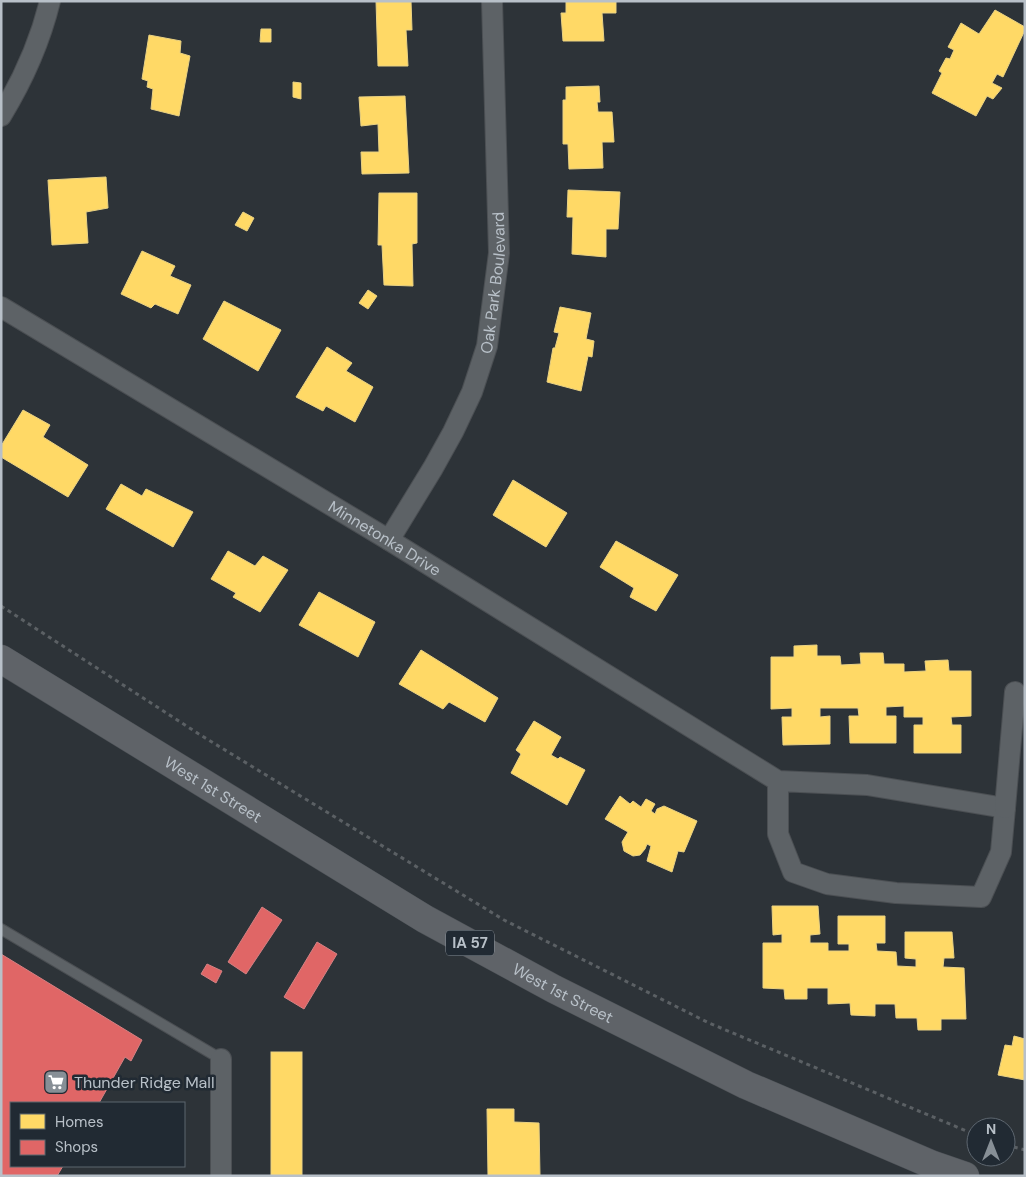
<svg xmlns="http://www.w3.org/2000/svg" width="1026" height="1177" font-family="'DM Sans',sans-serif">
  <style>
    .homes { fill: #ffd966; stroke: #ead283 }
    .shops { fill: #e06666; stroke: #d48183 }
    .lines { fill: none; stroke-linecap: round; stroke-linejoin: round }
    .service-casing { stroke: #4b4f53; stroke-width: 12 }
    .minor-casing { stroke: #4b4f53; stroke-width: 22 }
    .primary-casing { stroke: #4b5055; stroke-width: 29 }
    .path { stroke: #5b6064; stroke-width: 3; stroke-dasharray: 4 4; stroke-linecap: butt }
    .service { stroke: #5d6266; stroke-width: 10 }
    .minor { stroke: #5d6266; stroke-width: 20 }
    .primary { stroke: #5f6368; stroke-width: 28 }
    .labels { text-anchor: middle; stroke-width: 5; stroke-linejoin: round; paint-order: stroke }
    .shield { fill: #212a33; stroke: #8b939b; stroke-width: 1 }
    .shield-label { font-size: 15px; font-weight: bold; fill: #b8c0c8 }
    .street-label { font-size: 16px; fill: #b8c0c8; stroke: #212a33 }
    .poi-label { font-size: 16px; fill: #b8c0c8; stroke: #212a33; text-anchor: start }
  </style>
  <rect width="100%" height="100%" fill="#2d3338"/>
  <!-- homes -->
  <g class="homes">
    <path d="M 376,1 L 411,1 L 412,30 L 406,30 L 408,66 L 378,66 Z"/>
    <path d="M 566,1 L 616,1 L 616,13 L 602,13 L 604,41 L 563,41 L 561,13 L 566,13 Z"/>
    <path d="M 995,10 L 1025,27 L 1025,30 L 1003,77 L 997,74 L 992,83 L 1002,88 L 993,99 L 987,96 L 976,116 L 932,93 L 942,73 L 939,71 L 946,58 L 950,59 L 954,50 L 948,47 L 961,23 L 979,34 Z"/>
    <path d="M 261,29 L 271,29 L 271,42 L 260,42 Z"/>
    <path d="M 149,35 L 181,41 L 180,53 L 190,56 L 179,116 L 151,109 L 153,89 L 147,87 L 148,81 L 142,79 Z"/>
    <path d="M 293,82 L 301,83 L 301,99 L 293,97 Z"/>
    <path d="M 599,86 L 600,102 L 597,102 L 598,112 L 612,112 L 614,142 L 602,142 L 603,168 L 569,169 L 568,144 L 563,144 L 563,100 L 566,100 L 566,87 Z"/>
    <path d="M 405,96 L 409,173 L 362,174 L 361,152 L 379,152 L 378,124 L 361,126 L 359,97 Z"/>
    <path d="M 106,177 L 108,208 L 86,212 L 88,243 L 52,245 L 48,180 Z"/>
    <path d="M 568,190 L 620,192 L 618,229 L 606,229 L 606,257 L 572,254 L 573,217 L 567,217 Z"/>
    <path d="M 379,193 L 417,193 L 417,243 L 412,244 L 413,286 L 384,285 L 382,245 L 378,245 Z"/>
    <path d="M 243,212 L 254,218 L 247,231 L 235,225 Z"/>
    <path d="M 142,251 L 175,266 L 170,276 L 191,285 L 178,314 L 155,304 L 151,308 L 121,294 Z"/>
    <path d="M 368,290 L 377,296 L 368,309 L 359,303 Z"/>
    <path d="M 224,301 L 281,330 L 258,371 L 203,339 Z"/>
    <path d="M 560,307 L 591,313 L 586,339 L 594,341 L 592,357 L 588,356 L 581,391 L 547,382 L 553,348 L 555,348 L 559,333 L 554,332 Z"/>
    <path d="M 327,347 L 352,363 L 346,371 L 373,387 L 355,422 L 326,406 L 323,411 L 296,397 Z"/>
    <path d="M 23,410 L 50,425 L 43,437 L 88,465 L 68,497 L 1,457 L 1,446 Z"/>
    <path d="M 513,480 L 567,513 L 546,547 L 493,515 Z"/>
    <path d="M 121,484 L 142,496 L 146,489 L 193,512 L 173,547 L 106,509 Z"/>
    <path d="M 616,541 L 678,575 L 656,611 L 630,597 L 634,588 L 600,567 Z"/>
    <path d="M 228,551 L 255,566 L 263,556 L 288,570 L 260,612 L 233,597 L 236,593 L 211,579 Z"/>
    <path d="M 319,592 L 375,622 L 358,657 L 299,625 Z"/>
    <path d="M 817,645 L 817,656 L 840,656 L 841,665 L 861,664 L 860,653 L 883,653 L 884,664 L 904,664 L 904,672 L 926,671 L 925,661 L 948,660 L 949,671 L 971,671 L 971,716 L 951,717 L 952,725 L 961,725 L 961,753 L 914,753 L 914,725 L 923,725 L 923,717 L 904,717 L 904,706 L 886,707 L 886,716 L 896,716 L 896,743 L 850,743 L 849,716 L 859,716 L 858,708 L 820,708 L 820,717 L 830,716 L 830,744 L 783,745 L 782,717 L 792,717 L 792,708 L 771,709 L 771,657 L 794,657 L 794,646 Z"/>
    <path d="M 421,650 L 498,698 L 485,722 L 449,702 L 443,709 L 399,684 Z"/>
    <path d="M 534,721 L 561,737 L 551,755 L 558,759 L 560,757 L 585,770 L 567,805 L 511,773 L 521,754 L 516,750 Z"/>
    <path d="M 620,796 L 630,804 L 633,801 L 641,807 L 646,799 L 655,804 L 651,811 L 655,814 L 657,809 L 664,806 L 697,821 L 684,852 L 678,851 L 672,872 L 647,861 L 651,846 L 647,844 L 645,849 L 640,855 L 633,856 L 624,851 L 622,842 L 628,832 L 605,819 Z"/>
    <path d="M 772,906 L 818,906 L 820,934 L 810,935 L 810,943 L 828,943 L 828,951 L 849,951 L 849,944 L 838,944 L 838,916 L 885,916 L 885,943 L 876,943 L 877,951 L 896,952 L 897,966 L 916,967 L 916,959 L 905,958 L 905,932 L 952,932 L 954,958 L 944,958 L 943,967 L 964,968 L 966,1019 L 941,1019 L 941,1030 L 918,1030 L 917,1018 L 896,1018 L 895,1004 L 875,1004 L 875,1016 L 851,1015 L 850,1003 L 828,1004 L 828,988 L 807,988 L 807,999 L 785,999 L 784,989 L 763,988 L 763,943 L 782,943 L 782,934 L 773,935 Z"/>
    <path d="M 1014,1036 L 1025,1039 L 1025,1080 L 998,1075 L 1005,1045 L 1012,1046 Z"/>
    <rect x="271" y="1052" width="31" height="124"/>
    <path d="M 487,1109 L 514,1109 L 514,1122 L 539,1123 L 540,1176 L 488,1176 Z"/>
  </g>
  <!-- shops -->
  <g class="shops">
    <path d="M 262,907 L 282,920 L 246,974 L 228,962 Z"/>
    <path d="M 317,942 L 337,954 L 304,1009 L 284,997 Z"/>
    <path d="M 1,954 L 142,1040 L 131,1061 L 125,1057 L 99,1103 L 11,1103 L 11,1166 L 63,1166 L 57,1176 L 1,1176 Z"/>
    <path d="M 207,964 L 222,971 L 216,983 L 201,974 Z"/>
  </g>
  <g class="lines">
    <!-- service casing -->
    <g class="service-casing">
      <path id="service" d="M 1,929 L 221,1059"/>
    </g>
    <!-- minor casing -->
    <g class="minor-casing">
      <g id="minor">
        <path d="M 1,116 C 23,80 40,42 50,1"/>
        <path id="s1" d="M 1,307 L 389,540 L 778,781 L 867,785 L 1005,808 L 1001,852 L 981,897 L 896,893 L 827,884 L 793,872 L 778,834 L 778,781"/>
        <path id="s2" d="M 389,540 L 433,468 L 453,432 L 472,392 L 487,346 L 499,253 L 492,1"/>
        <path d="M 1005,808 L 1015,692"/>
        <path d="M 221,1176 L 221,1059"/>
      </g>
    </g>
    <!-- primary casing -->
    <g class="primary-casing">
      <g id="primary">
        <path id="s3" d="M 1,659 L 425,919 L 554,989 L 746,1085 L 933,1165 L 965,1176"/>
      </g>
    </g>
    <!-- path -->
    <g class="path">
      <path d="M 1,606 L 202,736 L 504,920 L 709,1023 L 976,1135"/>
      <path d="M 1006,1145 L 1025,1150"/>
    </g>
    <!-- service -->
    <use href="#service" class="service"/>
    <!-- minor -->
    <use href="#minor" class="minor"/>
    <!-- primary -->
    <use href="#primary" class="primary"/>
  </g>
  <!-- icons -->
  <defs>
    <g id="supermarket-square" transform="scale(1.25)"><rect x="-9" y="-9" width="18" height="18" rx="4" fill="#878f96" stroke="#212a33"/><path d="M-6-5.5h2.5l.6 2H6L4.5 2H-2.5L-4.4-4H-6ZM-1.5 3.2a1.3 1.3 0 1 0 .1 0ZM3 3.2a1.3 1.3 0 1 0 .1 0Z" fill="#fff"/></g>
  </defs>
  <g fill-rule="evenodd">
    <use href="#supermarket-square" x="56" y="1082"/>
  </g>
  <g class="labels">
    <!-- shield labels -->
    <rect class="shield" x="446" y="930.5" width="48" height="25" rx="4"/>
    <g class="shield-label">
      <text x="470" y="948">IA 57</text>
    </g>
    <!-- street labels -->
    <g class="street-label">
      <text dy="6" stroke="none"><textPath href="#s2" startOffset="282">Oak Park Boulevard</textPath></text>
      <text dy="6" stroke="none"><textPath href="#s1" startOffset="448">Minnetonka Drive</textPath></text>
      <text dy="6" stroke="none"><textPath href="#s3" startOffset="249">West 1st Street</textPath></text>
      <text dy="6" stroke="none"><textPath href="#s3" startOffset="654">West 1st Street</textPath></text>
    </g>
    <!-- poi labels -->
    <g class="poi-label">
      <text x="74" y="1088">Thunder Ridge Mall</text>
    </g>
  </g>
  <!-- border -->
  <rect width="1026" height="1177" fill="none" stroke="#b8c0c8" stroke-width="5"/>
  <!-- legend -->
  <rect x="10" y="1102" width="175" height="65" fill="#212a33" stroke="#5d666f"/>
  <rect x="20" y="1114" width="25" height="15" fill="#ffd966" stroke="#5d666f"/>
  <text x="55" y="1127" font-size="15" fill="#b8c0c8">Homes</text>
  <rect x="20" y="1140" width="25" height="15" fill="#e06666" stroke="#5d666f"/>
  <text x="55" y="1152" font-size="15" fill="#b8c0c8">Shops</text>
  <!-- north arrow -->
  <g transform="translate(991 1142)"><circle r="24" fill="#212a33" stroke="#5d666f"/>
  <path d="M0-4L9 19L0 12L-9 19Z" fill="#878f96"/>
  <text y="-8" font-size="14" font-weight="bold" text-anchor="middle" fill="#b8c0c8">N</text>
  </g>
</svg>
